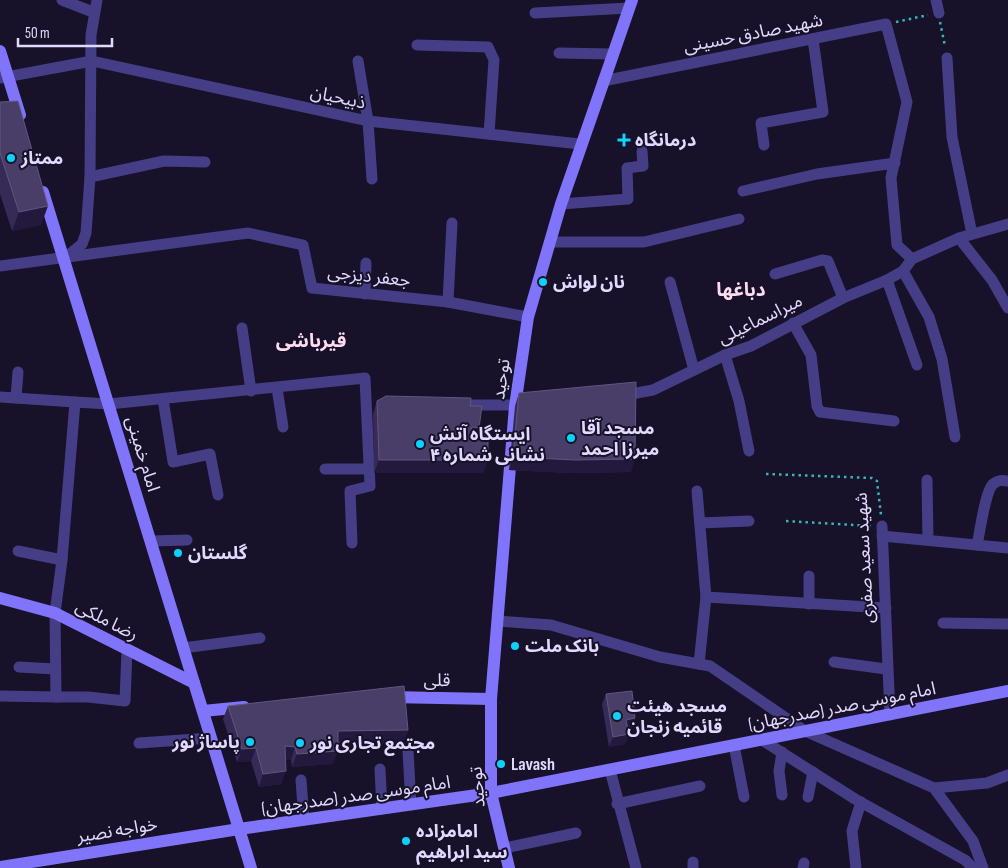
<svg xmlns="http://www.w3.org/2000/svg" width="1008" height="868" font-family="'Sofia Sans Condensed','Noto Sans Arabic',sans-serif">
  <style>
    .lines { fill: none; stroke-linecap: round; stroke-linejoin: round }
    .path { stroke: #34b7b8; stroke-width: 2.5; stroke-dasharray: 2.5 4; stroke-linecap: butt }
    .street { stroke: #453e86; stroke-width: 11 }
    .secondary { stroke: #8074fb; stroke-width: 12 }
    .wall { fill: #362b56 }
    .shaded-wall { fill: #22193c }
    .building { fill: #483e68; stroke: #60567f }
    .poi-dot { fill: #0cd1f8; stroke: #171129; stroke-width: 2 }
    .labels { text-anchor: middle; stroke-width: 4; stroke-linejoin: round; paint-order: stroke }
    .street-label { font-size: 18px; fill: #e1dafe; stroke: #171129 }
    .poi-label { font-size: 18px; font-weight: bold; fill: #e1dafe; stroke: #171129; text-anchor: start }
    .neighbourhood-label { font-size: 19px; font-weight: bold; fill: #fedcef; stroke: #171129 }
  </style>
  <rect width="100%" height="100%" fill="#171129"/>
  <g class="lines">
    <!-- path -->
    <g class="path">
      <path d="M 896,22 L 928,15"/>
      <path d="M 940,22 L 945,46"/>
      <path d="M 766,474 L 872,478 L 877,481 L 881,515"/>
      <path d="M 786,521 L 871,526"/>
    </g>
    <!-- street -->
    <g class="street">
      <path d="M 62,0 L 93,12"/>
      <path d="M 936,0 L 939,13"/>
      <path d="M 535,13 L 629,8"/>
      <path d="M 417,45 L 488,47 L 494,60 L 489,134"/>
      <path d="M 559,53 L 611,54"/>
      <path d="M 947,58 L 952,137 L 972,234"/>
      <path d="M 358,61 L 368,121 L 372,179"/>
      <path d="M 0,78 L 92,61 L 368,121 L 580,144"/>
      <path d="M 603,81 L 886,24 L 907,102 L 891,178 L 897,245 L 912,259"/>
      <path d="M 764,145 L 761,123 L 823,112 L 813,39"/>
      <path d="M 90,177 L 164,161 L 205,162"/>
      <path d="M 743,191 L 817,174 L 895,163"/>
      <path d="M 561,204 L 628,199 L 627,168 L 643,166 L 642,151"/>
      <path d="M 959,238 L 992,280 L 1008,308"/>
      <path d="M 550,242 L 644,242 L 739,219"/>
      <path d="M 65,258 L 82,244 L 86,233 L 90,177 L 91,35 L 97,0"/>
      <path d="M 0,266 L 248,233 L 303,245 L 312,288 L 448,302 L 528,317"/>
      <path d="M 903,271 L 929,317 L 942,359 L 955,437"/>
      <path d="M 775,274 L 822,260 L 828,261 L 843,298"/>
      <path d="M 887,280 L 917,365"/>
      <path d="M 670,282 L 694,370"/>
      <path d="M 365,294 L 366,263"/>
      <path d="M 448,302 L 452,223"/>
      <path d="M 793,323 L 811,355 L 817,406 L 820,412 L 894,421"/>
      <path d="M 242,328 L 251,391"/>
      <path d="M 725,355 L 739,401 L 749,451"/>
      <path d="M 277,388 L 283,427"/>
      <path d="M 620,396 L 653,390 L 725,355 L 751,346 L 843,298 L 887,280 L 903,271 L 912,259 L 959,238 L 1008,224"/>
      <path d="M 0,397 L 75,402"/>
      <path d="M 16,398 L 18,372"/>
      <path d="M 163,399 L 173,462 L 210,454 L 218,495"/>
      <path d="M 456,405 L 522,405"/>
      <path d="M 325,469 L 369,469"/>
      <path d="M 927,480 L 928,540"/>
      <path d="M 697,491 L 706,597 L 699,664"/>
      <path d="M 700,523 L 749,521"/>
      <path d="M 882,526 L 890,715"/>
      <path d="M 882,536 L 1008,548"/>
      <path d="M 151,541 L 187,540"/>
      <path d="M 977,545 C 980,532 985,492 993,484 C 998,480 1002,480 1008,481"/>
      <path d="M 18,551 L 62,560"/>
      <path d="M 706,597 L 886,608"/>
      <path d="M 809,604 L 809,576"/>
      <path d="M 498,621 L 551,625 L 660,657 L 710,666 L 805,731 L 934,788 L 973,841 L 983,868"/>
      <path d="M 943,623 L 1008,624"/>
      <path d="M 183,648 L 260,638"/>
      <path d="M 834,662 L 886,669"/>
      <path d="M 19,667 L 55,669"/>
      <path d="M 0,696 L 56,697 L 55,613 L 62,560 L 75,402 L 109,404 L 365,378 L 370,486 L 350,491 L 352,543"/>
      <path d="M 56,697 L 88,697 L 125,701 L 127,650"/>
      <path d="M 762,740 L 855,799 L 965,860 L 973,868"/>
      <path d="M 139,743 L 211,738"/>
      <path d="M 734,745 L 744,797"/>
      <path d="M 408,751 L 411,805"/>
      <path d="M 782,752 L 779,771 L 782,795"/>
      <path d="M 380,769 L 382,809"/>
      <path d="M 610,770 L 636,868"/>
      <path d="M 301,780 L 304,820"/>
      <path d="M 934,788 L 987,783 L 1008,775"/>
      <path d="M 808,797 L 813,772"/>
      <path d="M 617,804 L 700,786"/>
      <path d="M 505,848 L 576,833"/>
      <path d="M 693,862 L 693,868"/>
      <path d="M 803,868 L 804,863"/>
      <path d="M 856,868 L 852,831 L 861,802"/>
    </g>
    <!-- secondary -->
    <g class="secondary">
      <path d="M 0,51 L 20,115"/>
      <path d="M 43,192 L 251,868"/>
      <path d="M 0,598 L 55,613 L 194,683"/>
      <path d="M 389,697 L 491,699"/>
      <path d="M 203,711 L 244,707"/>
      <path d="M 0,867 L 239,829 L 491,793 L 1008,691"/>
      <path d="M 509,868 L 491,793 L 491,699 L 515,406 L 528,317 L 561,204 L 632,0"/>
    </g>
  </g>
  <!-- wall -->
  <g class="wall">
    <path d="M 0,102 L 41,225 L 12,231 L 0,194 Z"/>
    <path d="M 519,393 L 631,472 L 570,473 L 509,470 L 515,406 Z"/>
    <path d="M 377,401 L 470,406 L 477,435 L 488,460 L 483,473 L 374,473 L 373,414 Z"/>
    <path d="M 606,694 L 635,718 L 632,728 L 628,729 L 629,734 L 625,744 L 609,747 L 602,704 Z"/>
    <path d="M 228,706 L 408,730 L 403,743 L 338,744 L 333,764 L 292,767 L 291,760 L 285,760 L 281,784 L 259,787 L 251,761 L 237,762 L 223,719 Z"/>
  </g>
  <!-- shaded-wall -->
  <g class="shaded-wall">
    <path d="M 48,206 L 41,225 L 12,231 L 19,212 Z"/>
    <path d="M 472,427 L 479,428 L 475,441 L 468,440 Z"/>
    <path d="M 513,457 L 635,459 L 631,472 L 570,473 L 509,470 Z"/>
    <path d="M 379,460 L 488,460 L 483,473 L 374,473 Z"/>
    <path d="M 635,718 L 632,728 L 622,730 L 626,720 Z"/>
    <path d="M 408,730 L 403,743 L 333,744 L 338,731 Z"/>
    <path d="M 629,734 L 625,744 L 609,747 L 613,737 Z"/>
    <path d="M 285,746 L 295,747 L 291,760 L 280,760 Z"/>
    <path d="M 256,748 L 251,761 L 237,762 L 242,749 Z"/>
    <path d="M 338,751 L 333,764 L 292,767 L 297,754 Z"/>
    <path d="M 286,771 L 281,784 L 259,787 L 263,774 Z"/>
  </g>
  <!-- building -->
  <g class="building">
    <path d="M 18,101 L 48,206 L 19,212 L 0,153 L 0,102 Z"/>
    <path d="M 636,382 L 635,459 L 575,460 L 513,457 L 519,393 Z"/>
    <path d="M 386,396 L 471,398 L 470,406 L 482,406 L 479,428 L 472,427 L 471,434 L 488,436 L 488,460 L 379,460 L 377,401 Z"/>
    <path d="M 404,686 L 408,730 L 338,731 L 338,751 L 297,754 L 295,747 L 285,746 L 286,771 L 263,774 L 256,748 L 242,749 L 228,706 Z"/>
    <path d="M 632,691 L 635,718 L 626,720 L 629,734 L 613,737 L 606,694 Z"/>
  </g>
  <!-- markers -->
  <g class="poi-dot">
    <path d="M621.5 132.5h5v5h5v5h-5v5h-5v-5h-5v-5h5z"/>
    <circle cx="11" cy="158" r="5"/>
    <circle cx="543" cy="282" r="5"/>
    <circle cx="571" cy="438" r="5"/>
    <circle cx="420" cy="444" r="5"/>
    <circle cx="178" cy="553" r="5"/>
    <circle cx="515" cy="646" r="5"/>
    <circle cx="617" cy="716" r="5"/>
    <circle cx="250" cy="742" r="5"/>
    <circle cx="300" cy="743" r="5"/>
    <circle cx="501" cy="764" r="5"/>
    <circle cx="406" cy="841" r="5"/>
  </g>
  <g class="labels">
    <!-- street labels -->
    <g class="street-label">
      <text transform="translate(753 33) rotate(-11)" y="6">شهید صادق حسینی</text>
      <text transform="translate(338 97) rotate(12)" y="6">ذبیحیان</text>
      <text transform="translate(369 276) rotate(6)" y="6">جعفر دیزجی</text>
      <text transform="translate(760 319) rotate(-26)" y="6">میراسماعیلی</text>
      <text transform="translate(501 379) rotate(-82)" y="6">توحید</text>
      <text transform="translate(143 454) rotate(73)" y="6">امام خمینی</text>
      <text transform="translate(864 558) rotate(-93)" y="6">شهید سعید صفری</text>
      <text transform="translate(107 620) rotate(27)" y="6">رضا ملکی</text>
      <text transform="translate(437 680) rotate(1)" y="6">قلی</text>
      <text transform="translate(842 706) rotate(-11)" y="6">(صدرجهان) امام موسی صدر</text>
      <text transform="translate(477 787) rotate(-95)" y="6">توحید</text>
      <text transform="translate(356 795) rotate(-8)" y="6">(صدرجهان) امام موسی صدر</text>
      <text transform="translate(117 830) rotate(-9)" y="6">خواجه نصیر</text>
    </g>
    <!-- poi labels -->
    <g class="poi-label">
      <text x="635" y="146">درمانگاه</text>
      <text x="21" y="164">ممتاز</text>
      <text x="553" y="288">نان لواش</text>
      <text x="581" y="434">مسجد آقا<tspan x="581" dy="21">میرزا احمد</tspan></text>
      <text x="430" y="440">ایستگاه آتش<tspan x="430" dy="21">نشانی شماره ۴</tspan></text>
      <text x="188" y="559">گلستان</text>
      <text x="525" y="652">بانک ملت</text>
      <text x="627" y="712">مسجد هیئت<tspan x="627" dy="21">قائمیه زنجان</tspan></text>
      <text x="240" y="748" text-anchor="end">پاساژ نور</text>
      <text x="310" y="749">مجتمع تجارى نور</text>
      <text x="511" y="770">Lavash</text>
      <text x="416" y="837">امامزاده<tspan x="416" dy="21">سید ابراهیم</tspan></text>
    </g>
    <!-- neighbourhood labels -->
    <g class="neighbourhood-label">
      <text x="741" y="296">دباغها</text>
      <text x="311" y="347">قیرباشی</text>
    </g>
  </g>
  <!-- scale -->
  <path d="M18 38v8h94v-8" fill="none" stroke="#e1dafe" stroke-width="2.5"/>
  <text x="25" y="38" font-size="15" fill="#e1dafe" stroke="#171129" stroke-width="4" paint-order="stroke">50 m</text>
</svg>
